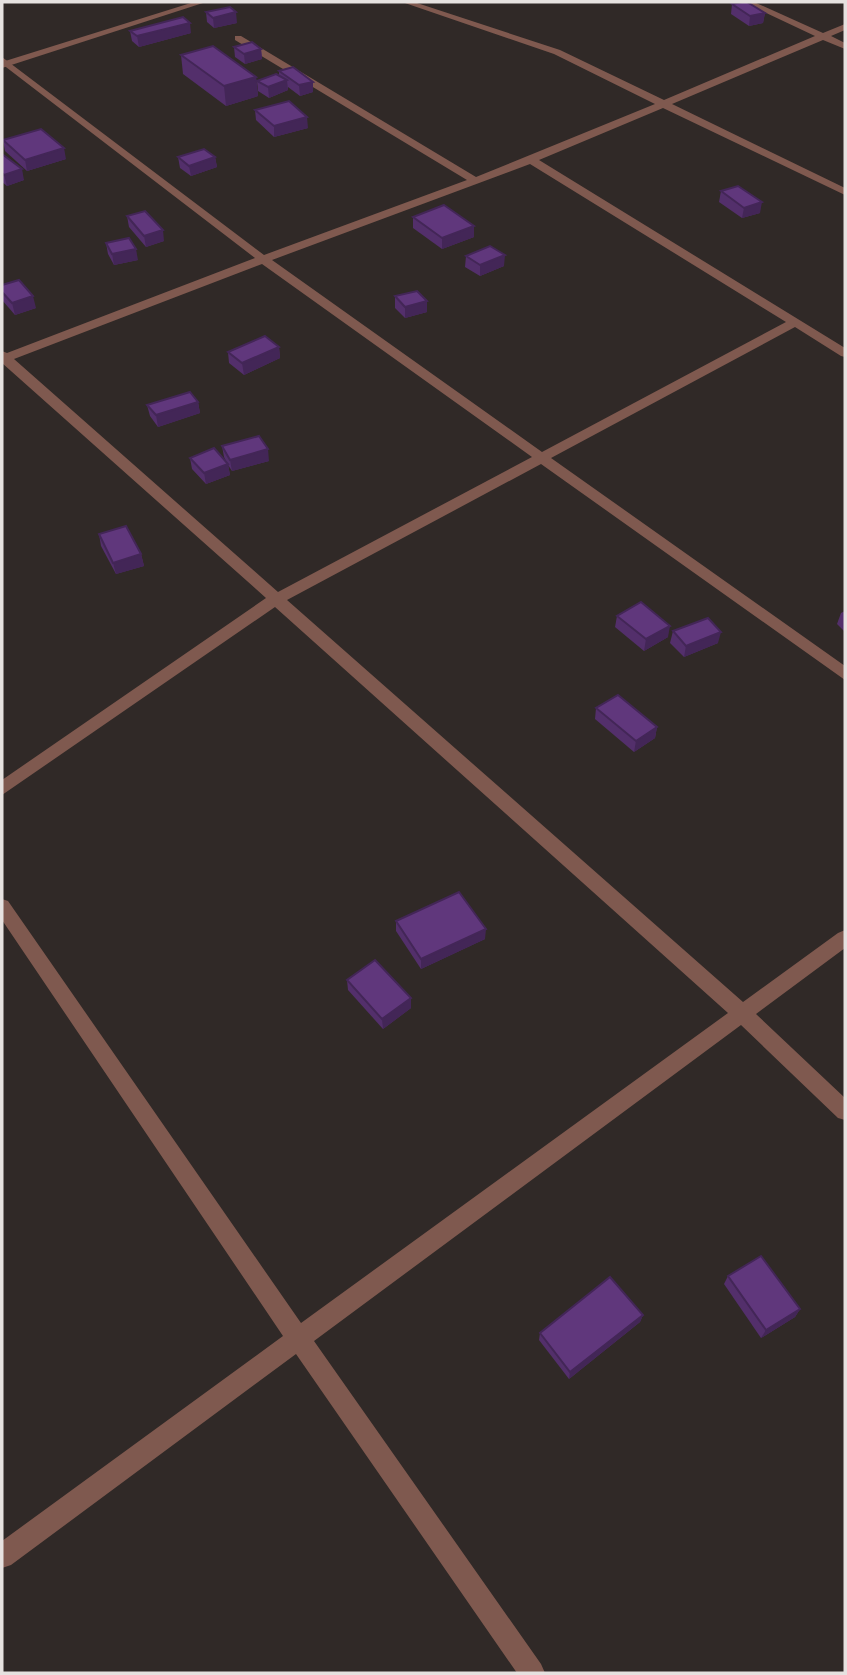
<svg xmlns="http://www.w3.org/2000/svg" width="847" height="1675" font-family="'Titillium Web',sans-serif">
  <style>
    .lines { fill: none; stroke-linecap: round; stroke-linejoin: round }
    .minor { fill: #7f594f; fill-rule: evenodd }
    .tertiary { fill: #7f594f; fill-rule: evenodd }
    .wall { fill: #532f6b }
    .shaded-wall { fill: #432657 }
    .building { fill: #60377c; stroke: #432657; stroke-width: 2 }
  </style>
  <rect width="100%" height="100%" fill="#302927"/>
  <g class="lines">
    <!-- minor -->
    <path class="minor" d="M 402,2 L 414,2 L 560,50 L 664,100 L 815,36 L 743,2 L 754,2 L 823,33 L 845,24 L 845,30 L 831,36 L 845,43 L 845,49 L 823,40 L 672,104 L 845,188 L 845,195 L 663,108 L 539,160 L 845,348 L 845,357 L 841,356 L 795,327 L 551,458 L 845,666 L 845,680 L 541,464 L 287,600 L 743,1002 L 838,933 L 845,930 L 845,948 L 756,1014 L 845,1098 L 845,1120 L 838,1118 L 741,1025 L 314,1341 L 541,1664 L 545,1673 L 517,1673 L 296,1354 L 11,1565 L 2,1568 L 2,1541 L 283,1336 L 2,920 L 2,899 L 8,901 L 301,1323 L 728,1013 L 275,607 L 2,795 L 2,780 L 266,598 L 2,363 L 2,351 L 7,353 L 255,258 L 2,64 L 2,57 L 264,255 L 467,180 L 235,40 L 235,36 L 241,36 L 476,177 L 655,104 L 554,54 ZM 530,164 L 786,322 L 542,452 L 272,260 ZM 262,264 L 532,457 L 278,592 L 14,359 Z"/>
    <!-- tertiary -->
    <path class="tertiary" d="M 194,2 L 206,2 L 2,68 L 2,62 Z"/>
  </g>
  <!-- wall -->
  <g class="wall">
    <path d="M 732,4 L 765,13 L 763,23 L 749,26 L 731,14 Z"/>
    <path d="M 206,12 L 237,23 L 214,28 L 207,22 Z"/>
    <path d="M 130,31 L 191,33 L 139,47 L 132,41 Z"/>
    <path d="M 234,47 L 261,49 L 262,59 L 245,64 L 235,57 Z"/>
    <path d="M 181,55 L 256,77 L 258,96 L 226,106 L 183,74 Z"/>
    <path d="M 279,71 L 313,92 L 300,96 L 288,87 L 288,90 L 269,98 L 258,91 L 257,81 L 279,76 Z"/>
    <path d="M 255,110 L 308,128 L 274,137 L 256,120 Z"/>
    <path d="M 3,140 L 66,159 L 27,171 L 5,151 Z"/>
    <path d="M 2,154 L 24,180 L 7,186 L 2,182 Z"/>
    <path d="M 178,157 L 215,157 L 217,167 L 191,176 L 180,168 Z"/>
    <path d="M 721,191 L 760,213 L 742,218 L 719,202 Z"/>
    <path d="M 127,216 L 164,241 L 146,247 L 129,227 Z"/>
    <path d="M 413,217 L 474,237 L 442,249 L 413,228 Z"/>
    <path d="M 106,243 L 138,260 L 114,265 L 108,254 Z"/>
    <path d="M 466,256 L 504,266 L 480,276 L 465,267 Z"/>
    <path d="M 2,285 L 36,308 L 15,315 L 2,300 Z"/>
    <path d="M 395,296 L 427,312 L 405,318 L 395,308 Z"/>
    <path d="M 279,347 L 280,358 L 244,375 L 229,363 L 228,352 Z"/>
    <path d="M 198,402 L 200,413 L 158,427 L 150,416 L 147,405 Z"/>
    <path d="M 222,446 L 269,461 L 232,471 L 228,465 L 230,475 L 206,484 L 192,469 L 190,458 L 227,463 L 224,457 Z"/>
    <path d="M 99,534 L 141,554 L 144,566 L 116,574 L 101,546 Z"/>
    <path d="M 845,611 L 845,632 L 837,624 L 841,613 Z"/>
    <path d="M 617,616 L 668,637 L 644,651 L 615,627 Z"/>
    <path d="M 673,631 L 718,643 L 684,657 L 670,643 Z"/>
    <path d="M 596,708 L 657,727 L 655,738 L 634,752 L 595,719 Z"/>
    <path d="M 396,921 L 485,939 L 421,969 L 396,931 Z"/>
    <path d="M 347,980 L 411,1008 L 383,1029 L 348,990 Z"/>
    <path d="M 728,1276 L 800,1309 L 795,1317 L 761,1338 L 724,1284 Z"/>
    <path d="M 643,1315 L 640,1322 L 569,1379 L 539,1340 L 540,1333 Z"/>
  </g>
  <!-- shaded-wall -->
  <g class="shaded-wall">
    <path d="M 236,12 L 237,23 L 214,28 L 213,18 Z"/>
    <path d="M 765,13 L 763,23 L 749,26 L 750,16 Z"/>
    <path d="M 190,23 L 191,33 L 139,47 L 137,36 Z"/>
    <path d="M 261,49 L 262,59 L 245,64 L 244,54 Z"/>
    <path d="M 256,77 L 258,96 L 226,106 L 224,86 Z"/>
    <path d="M 287,80 L 288,90 L 269,98 L 268,87 Z"/>
    <path d="M 313,82 L 313,92 L 300,96 L 299,85 Z"/>
    <path d="M 307,117 L 308,128 L 274,137 L 274,126 Z"/>
    <path d="M 64,148 L 66,159 L 27,171 L 25,160 Z"/>
    <path d="M 215,157 L 217,167 L 191,176 L 189,166 Z"/>
    <path d="M 22,169 L 24,180 L 7,186 L 4,175 Z"/>
    <path d="M 762,202 L 760,213 L 742,218 L 744,208 Z"/>
    <path d="M 474,226 L 474,237 L 442,249 L 442,238 Z"/>
    <path d="M 163,230 L 164,241 L 146,247 L 144,236 Z"/>
    <path d="M 136,249 L 138,260 L 114,265 L 112,254 Z"/>
    <path d="M 505,255 L 504,266 L 480,276 L 480,265 Z"/>
    <path d="M 33,296 L 36,308 L 15,315 L 12,303 Z"/>
    <path d="M 427,301 L 427,312 L 405,318 L 405,307 Z"/>
    <path d="M 279,347 L 280,358 L 244,375 L 242,363 Z"/>
    <path d="M 198,402 L 200,413 L 158,427 L 156,415 Z"/>
    <path d="M 268,449 L 269,461 L 232,471 L 230,460 Z"/>
    <path d="M 228,464 L 230,475 L 206,484 L 204,473 Z"/>
    <path d="M 141,554 L 144,566 L 116,574 L 113,563 Z"/>
    <path d="M 670,626 L 668,637 L 644,651 L 646,639 Z"/>
    <path d="M 721,632 L 718,643 L 684,657 L 686,646 Z"/>
    <path d="M 657,727 L 655,738 L 634,752 L 636,741 Z"/>
    <path d="M 486,929 L 485,939 L 421,969 L 421,959 Z"/>
    <path d="M 411,998 L 411,1008 L 383,1029 L 382,1019 Z"/>
    <path d="M 800,1309 L 795,1317 L 761,1338 L 766,1330 Z"/>
    <path d="M 643,1315 L 640,1322 L 569,1379 L 570,1372 Z"/>
  </g>
  <!-- building -->
  <g class="building">
    <path d="M 742,2 L 747,2 L 765,13 L 750,16 L 732,4 Z"/>
    <path d="M 230,7 L 236,12 L 213,18 L 206,12 Z"/>
    <path d="M 183,17 L 190,23 L 137,36 L 130,31 Z"/>
    <path d="M 252,42 L 261,49 L 244,54 L 234,47 Z"/>
    <path d="M 213,46 L 256,77 L 224,86 L 181,55 Z"/>
    <path d="M 293,67 L 313,82 L 299,85 L 279,71 Z"/>
    <path d="M 276,74 L 287,80 L 268,87 L 257,81 Z"/>
    <path d="M 289,101 L 307,117 L 274,126 L 255,110 Z"/>
    <path d="M 41,129 L 64,148 L 25,160 L 3,140 Z"/>
    <path d="M 204,149 L 215,157 L 189,166 L 178,157 Z"/>
    <path d="M 2,154 L 22,169 L 4,175 L 2,173 Z"/>
    <path d="M 738,186 L 762,202 L 744,208 L 721,191 Z"/>
    <path d="M 444,205 L 474,226 L 442,238 L 413,217 Z"/>
    <path d="M 145,211 L 163,230 L 144,236 L 127,216 Z"/>
    <path d="M 129,238 L 136,249 L 112,254 L 106,243 Z"/>
    <path d="M 490,246 L 505,255 L 480,265 L 466,256 Z"/>
    <path d="M 19,280 L 33,296 L 12,303 L 2,292 L 2,285 Z"/>
    <path d="M 417,291 L 427,301 L 405,307 L 395,296 Z"/>
    <path d="M 265,336 L 279,347 L 242,363 L 228,352 Z"/>
    <path d="M 190,392 L 198,402 L 156,415 L 147,405 Z"/>
    <path d="M 259,436 L 268,449 L 230,460 L 222,446 Z"/>
    <path d="M 214,448 L 228,464 L 204,473 L 190,458 Z"/>
    <path d="M 126,526 L 141,554 L 113,563 L 99,534 Z"/>
    <path d="M 641,602 L 670,626 L 646,639 L 617,616 Z"/>
    <path d="M 708,618 L 721,632 L 686,646 L 673,631 Z"/>
    <path d="M 618,695 L 657,727 L 636,741 L 596,708 Z"/>
    <path d="M 459,892 L 486,929 L 421,959 L 396,921 Z"/>
    <path d="M 375,960 L 411,998 L 382,1019 L 347,980 Z"/>
    <path d="M 761,1256 L 800,1309 L 766,1330 L 728,1276 Z"/>
    <path d="M 610,1277 L 643,1315 L 570,1372 L 540,1333 Z"/>
  </g>
  <!-- border -->
  <rect width="847" height="1675" fill="none" stroke="#e6e2e0" stroke-width="7"/>
</svg>
